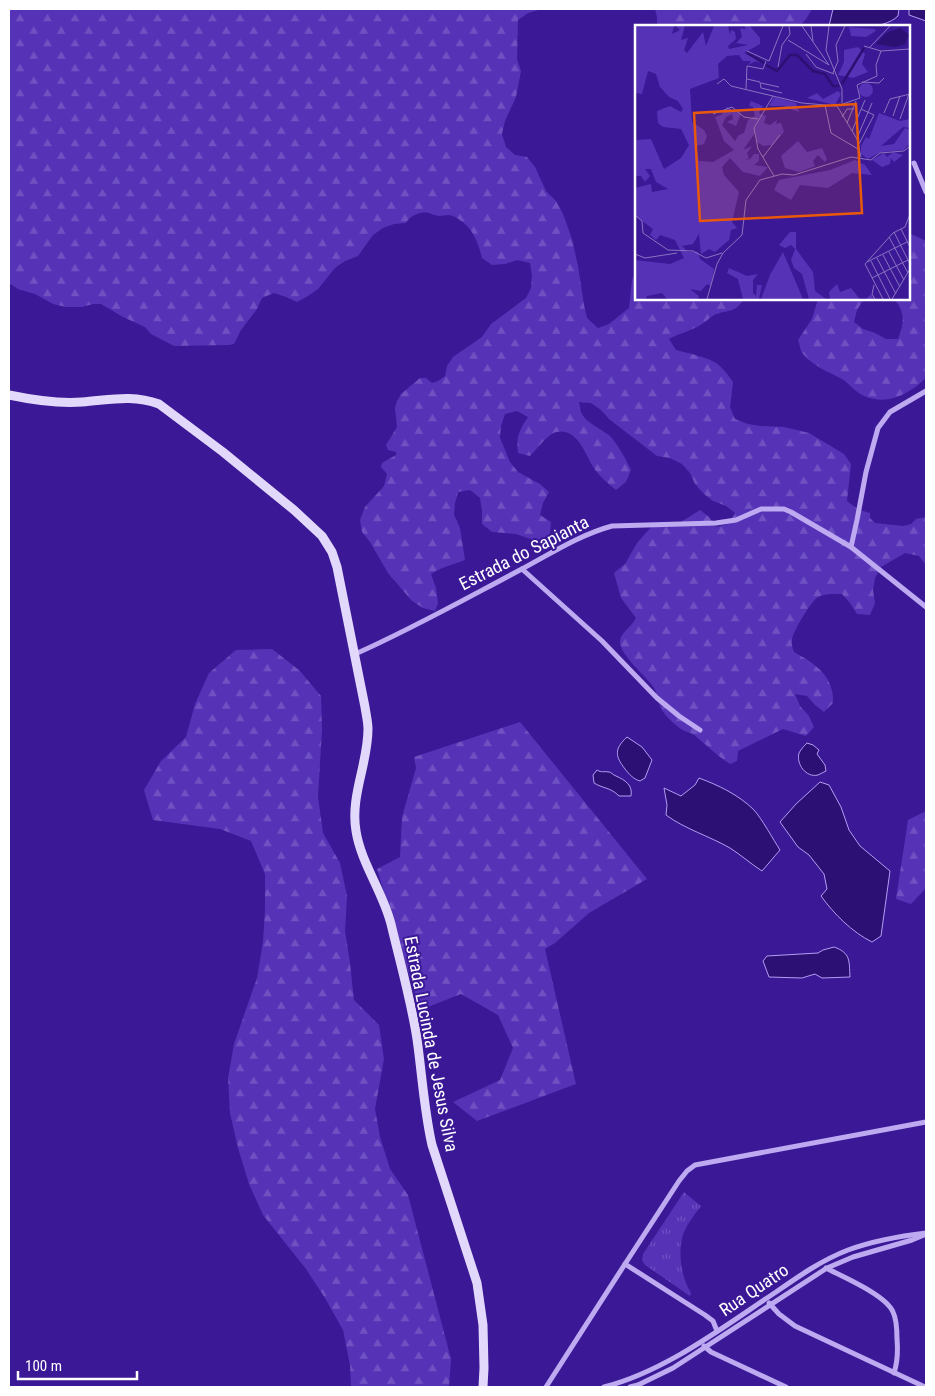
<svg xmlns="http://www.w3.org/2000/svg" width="935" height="1396" font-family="'Roboto Condensed',sans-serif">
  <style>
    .grass { fill: url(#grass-tufts) }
    .forest { fill: url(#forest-firs) }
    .water { fill: #2c1073; stroke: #b39df3 }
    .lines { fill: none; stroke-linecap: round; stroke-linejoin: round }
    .minor { stroke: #bdaaf1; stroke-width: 5 }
    .secondary { stroke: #e2d8fb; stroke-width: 9 }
    .labels { text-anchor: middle; stroke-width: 4; stroke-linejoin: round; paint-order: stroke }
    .street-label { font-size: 18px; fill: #fff; stroke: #3b1896 }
    .inset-river { fill: none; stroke: #2c1073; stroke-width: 2.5 }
    .inset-road { fill: none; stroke: #8974c0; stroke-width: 1 }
    .view { fill: #e8590c; fill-opacity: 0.15; stroke: #e8590c; stroke-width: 2.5 }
    .inset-edge { fill: none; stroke: #fff; stroke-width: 2.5 }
  </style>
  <defs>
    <pattern id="grass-tufts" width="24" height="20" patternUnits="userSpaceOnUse" patternTransform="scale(1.25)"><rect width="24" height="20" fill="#5632b7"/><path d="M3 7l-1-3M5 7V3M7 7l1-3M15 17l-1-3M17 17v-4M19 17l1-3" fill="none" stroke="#6f51c2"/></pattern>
    <pattern id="forest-firs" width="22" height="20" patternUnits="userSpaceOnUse" patternTransform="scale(1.25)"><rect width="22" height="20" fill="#5632b7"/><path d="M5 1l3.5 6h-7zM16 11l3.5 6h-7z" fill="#6f51c2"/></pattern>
  </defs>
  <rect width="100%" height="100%" fill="#3b1896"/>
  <!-- grass -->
  <path class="grass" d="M 684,1192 L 701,1206 C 695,1214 688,1223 684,1232 C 677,1249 681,1278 691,1293 L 690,1296 L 645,1265 L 642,1260 L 643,1254 Z"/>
  <!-- forest -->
  <g class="forest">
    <path d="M 9,9 L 542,9 L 528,13 L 518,20 L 517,59 L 521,71 L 516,97 L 505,121 L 502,134 L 506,147 L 515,155 L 527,157 L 535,167 L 546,191 L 556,201 L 563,214 L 572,239 L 578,266 L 584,305 L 587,318 L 598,328 L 609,324 L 629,308 L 632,280 L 636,272 L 636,299 L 744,299 C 734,314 729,309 714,315 C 710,317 706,322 702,324 C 691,331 680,333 669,339 L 676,350 C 688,353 706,357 716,363 C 723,368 728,375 733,382 L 730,407 L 735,419 L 748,424 L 760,426 L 784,427 L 809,433 L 844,454 L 851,464 L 847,501 L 859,510 L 870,513 L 870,518 L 875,523 L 903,526 L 911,524 L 916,519 L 926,517 L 926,565 L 919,556 L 905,553 L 881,567 L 875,578 L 873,590 L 875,603 L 870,615 L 857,614 L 850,603 L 842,594 C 834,594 826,593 818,597 C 811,601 792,633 792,640 C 791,644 793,649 794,652 C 810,661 828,671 832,691 C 833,695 833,699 833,703 L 824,712 L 815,705 L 807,696 L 795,694 L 800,706 L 809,716 L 814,727 L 806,736 L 783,729 L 738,751 L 737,761 L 730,764 C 717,756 707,745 694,735 C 690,732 685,732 681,729 C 675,725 668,718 664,713 C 657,705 659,693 652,685 C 644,675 622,656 620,643 C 619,633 632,627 636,618 L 621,598 L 614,573 L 625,564 L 637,543 L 654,524 L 678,524 L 700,510 L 709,517 L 716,527 L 728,524 L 735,513 L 726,506 L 713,501 L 704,494 L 695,484 L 690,473 L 682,464 L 670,458 L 657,456 L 609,419 L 601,410 L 591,403 L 579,402 C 580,405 580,411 582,414 C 586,423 602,429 610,436 C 617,443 627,461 631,470 L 626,482 L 616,490 C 609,484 601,478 596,471 C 586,458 579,427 556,432 C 547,435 537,449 530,456 L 518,453 C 516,436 519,431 528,417 L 517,411 L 505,414 L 501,426 L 500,438 L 510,462 L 518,472 L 540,484 L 549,492 L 543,503 L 540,515 L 551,522 L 550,534 L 540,542 L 516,534 L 492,532 L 482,524 L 482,511 L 480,498 L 470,490 L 458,492 L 455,503 L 454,515 L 460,528 L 465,560 C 452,565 442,567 431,574 L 436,588 L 438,603 L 435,611 L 423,608 L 412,601 L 388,573 L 370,542 L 362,532 L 360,520 L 365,507 L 384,486 L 387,474 L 381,467 L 382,463 L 396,455 L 396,452 L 388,450 L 386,445 L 397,427 L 395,408 L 397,401 L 401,394 L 420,378 L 426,378 L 432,383 L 438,381 L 445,376 L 447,366 L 453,357 L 482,337 L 491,324 L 526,298 L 531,288 L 532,275 L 530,263 L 517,260 L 505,264 L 492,265 L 482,258 C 479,245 474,232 465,224 C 461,220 453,215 448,215 C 445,215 443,216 440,216 C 437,216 432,214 429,213 C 420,211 410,216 406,223 L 394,224 L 383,228 L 373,235 L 358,256 L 345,261 L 335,268 L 318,289 L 308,296 L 297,302 L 286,297 L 274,293 L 262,298 L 257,309 L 241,330 L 234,344 L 229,345 L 174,346 L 151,334 L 145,327 L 123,317 L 101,304 L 93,304 L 82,307 L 66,307 L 53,304 L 35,294 L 18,289 L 9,283 Z"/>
    <path d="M 655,9 L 812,9 L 806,19 L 800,26 L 657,26 L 657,17 Z"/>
    <path d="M 909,233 L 926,241 L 926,378 C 909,394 888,406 864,396 C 855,392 850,384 842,379 C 829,372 813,366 803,354 C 800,351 800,344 798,340 L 812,319 L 818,299 L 864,299 L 857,310 L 854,322 L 863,329 L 875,333 L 886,339 L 898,339 C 904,323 906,313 894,299 L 909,299 Z"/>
    <path d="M 272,649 L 299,670 L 321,696 L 322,730 L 318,797 L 323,833 L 340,863 L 347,896 L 345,931 L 350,963 L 354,1000 L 379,1025 L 384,1059 L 375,1109 L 380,1137 L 390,1169 L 408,1195 L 451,1359 L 449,1387 L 351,1387 L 350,1365 L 343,1330 L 325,1298 L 306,1269 L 263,1215 L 249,1184 L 238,1148 L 230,1113 L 228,1078 L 234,1044 L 257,978 L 263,942 L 265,909 L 265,874 L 251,841 L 220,829 L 153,820 L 144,790 L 161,761 L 186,737 L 195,704 L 209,673 L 236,650 Z"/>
    <path d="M 520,722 L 647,879 L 589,913 L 555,943 L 545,949 L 576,1084 L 477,1121 L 453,1102 L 500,1080 L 513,1048 L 498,1015 L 461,994 L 420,1010 L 377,869 L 400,857 L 402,817 L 416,768 L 414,757 Z"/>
    <path d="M 926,811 L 926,888 L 911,904 L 896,899 L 908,820 Z"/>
  </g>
  <!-- water -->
  <g class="water">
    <path d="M 833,9 L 899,9 L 898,16 C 882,31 851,26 829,26 Z"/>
    <path d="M 909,9 L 926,9 L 926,21 L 909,15 Z"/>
    <path d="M 627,737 L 642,747 L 652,760 L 645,778 L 640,781 C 633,779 629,774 625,769 C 615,756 614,749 627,737 Z"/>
    <path d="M 807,743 L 813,745 L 819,750 L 817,754 L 825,765 L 826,771 C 823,772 821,774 818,775 C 806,778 796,764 799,753 C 801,749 804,746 807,743 Z"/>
    <path d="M 597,770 C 602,773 603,771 609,772 C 611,772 613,775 616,776 C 625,780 633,785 631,796 L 619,796 C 610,787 604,789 594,783 L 593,775 Z"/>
    <path d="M 699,778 C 718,785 739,795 754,810 C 762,819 773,839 780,850 L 762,871 C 751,864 741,855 730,848 C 709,836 685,829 666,815 L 667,805 L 664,788 L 681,796 L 695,785 Z"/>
    <path d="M 820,782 L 829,785 L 841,807 L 849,830 L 860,846 L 890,871 L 881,936 L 872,942 C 852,932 834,914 821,896 L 827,889 L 824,874 L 809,855 L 798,847 L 780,822 L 796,804 Z"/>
    <path d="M 834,947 C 851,953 849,961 850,977 L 822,978 L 815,974 L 802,978 L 769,977 L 763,961 L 767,956 L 818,953 L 823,950 Z"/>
  </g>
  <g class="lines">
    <!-- minor -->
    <g class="minor">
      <path d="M 914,163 L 926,192"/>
      <path d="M 851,547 L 857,520 L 866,472 L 878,428 L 890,412 L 926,391"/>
      <path d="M 522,569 L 602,641 L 657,698 L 679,716 L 700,730"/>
      <path d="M 353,655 C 410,630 465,599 520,570 C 550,554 579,535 612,526 L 716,523 L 736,520 L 761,509 L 784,509 L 791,512 L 851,547 L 926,607"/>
      <path d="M 625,1264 L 705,1315 L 713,1321 L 717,1331"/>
      <path d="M 826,1268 C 843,1277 886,1295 893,1312 C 897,1320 897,1330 897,1339 C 898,1351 898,1361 894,1373"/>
      <path d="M 769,1303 L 779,1314 L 795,1326 L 925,1387"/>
      <path d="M 704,1346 L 711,1352 L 786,1387"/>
      <path d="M 546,1387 L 625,1264 L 679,1181 L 687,1171 L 695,1165 L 926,1122"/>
      <path d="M 604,1387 C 666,1371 723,1327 776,1292 C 799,1276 822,1260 848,1250 C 873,1241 900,1236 926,1233"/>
      <path d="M 630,1387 L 638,1385 L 673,1368 L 827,1268 L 853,1257 L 912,1240 L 924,1235"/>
    </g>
    <!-- secondary -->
    <path class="secondary" d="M 9,395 C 33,400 57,404 82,402 C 110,400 132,394 159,404 L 223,452 L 294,510 L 322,536 L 332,552 L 337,567 L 365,707 C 366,714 368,722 368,729 C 368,764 350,796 356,831 C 361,863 383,892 391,924 C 400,962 411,1000 417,1039 C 422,1074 424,1110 432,1145 L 477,1283 L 483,1325 L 484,1368 L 483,1387"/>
  </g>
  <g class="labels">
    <!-- street labels -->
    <g class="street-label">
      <text transform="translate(524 553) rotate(-27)" y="6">Estrada do Sapianta</text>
      <text transform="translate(431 1044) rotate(79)" y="6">Estrada Lucinda de Jesus Silva</text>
      <text transform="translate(754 1290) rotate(-34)" y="6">Rua Quatro</text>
    </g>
  </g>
  <!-- overview -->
  <g transform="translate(635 25)">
    <rect width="275" height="275" fill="#3b1896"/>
    <path d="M 148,227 L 168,274 L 126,274 L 135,250 Z" fill="#5632b7"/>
    <path d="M 0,1 L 39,1 L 37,9 L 45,5 L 41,1 L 50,1 L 46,15 L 53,13 L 49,25 L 52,28 L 68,7 L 71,21 L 79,1 L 93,1 L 95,10 L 96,5 L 100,7 L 101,14 L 93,21 L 94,24 L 113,20 L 101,18 L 107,12 L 105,3 L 111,4 L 109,1 L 115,1 L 125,13 L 125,19 L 109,28 L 120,31 L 125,38 L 121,36 L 113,40 L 116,36 L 108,36 L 104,30 L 92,31 L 83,39 L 84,53 L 55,64 L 57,97 L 69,105 L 72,111 L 69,119 L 61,121 L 64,136 L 78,137 L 99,125 L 89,116 L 80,92 L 86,90 L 92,82 L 106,89 L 101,101 L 92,97 L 98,94 L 97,89 L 91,92 L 87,100 L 100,116 L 104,110 L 109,108 L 113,95 L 120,91 L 118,82 L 114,81 L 116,76 L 128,81 L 124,88 L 131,91 L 129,98 L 135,100 L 142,95 L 141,99 L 146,98 L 149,107 L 137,120 L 128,121 L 122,117 L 120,108 L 108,125 L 117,121 L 112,128 L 114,133 L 110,135 L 115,134 L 119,129 L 124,129 L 124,136 L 119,140 L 133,142 L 125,151 L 108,147 L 95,133 L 87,142 L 89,150 L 104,167 L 97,197 L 102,203 L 96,205 L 94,215 L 80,227 L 74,224 L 66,229 L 64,209 L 58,219 L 47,221 L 53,227 L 63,227 L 65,234 L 79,244 L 76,261 L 72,259 L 66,266 L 55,264 L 64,271 L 63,274 L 32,274 L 27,268 L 12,271 L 11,274 L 0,274 L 0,235 L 35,239 L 49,233 L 40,215 L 25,210 L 21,215 L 15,210 L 18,204 L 0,191 L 0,163 L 16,159 L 17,167 L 33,164 L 21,157 L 16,144 L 10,144 L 15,151 L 10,157 L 6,151 L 0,151 L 0,115 L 16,114 L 29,144 L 46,133 L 54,120 L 46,104 L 28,102 L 23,98 L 22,86 L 35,81 L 46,87 L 48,84 L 43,76 L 34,72 L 25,62 L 21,49 L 13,46 L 7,69 L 0,68 ZM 214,2 L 239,4 L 241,6 L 231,12 L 216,11 ZM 223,22 L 230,29 L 227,39 L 233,47 L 218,53 L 203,50 L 209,37 L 209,25 ZM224 65a7 7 0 1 1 14 0a7 7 0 1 1-14 0ZM 203,66 L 206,69 L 200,80 L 172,73 L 182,68 L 188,74 ZM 139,72 L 161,78 L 164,87 L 148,81 L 134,81 ZM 244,88 L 265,96 L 275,94 L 275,103 L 268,102 L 246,121 L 259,119 L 270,103 L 275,105 L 275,118 L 269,125 L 246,127 L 233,134 L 226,129 L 226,121 L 231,112 L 234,114 ZM 163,116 L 172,127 L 187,123 L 192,134 L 190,137 L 183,130 L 178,136 L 180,141 L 164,147 L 150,143 L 146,131 ZM 258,127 L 268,130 L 259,137 L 256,133 L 255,139 L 247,142 L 237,135 L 249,128 L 252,132 ZM 220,135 L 230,140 L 237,150 L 217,148 L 193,163 L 165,160 L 156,175 L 139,165 L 144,155 L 195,145 ZM 155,207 L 161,207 L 161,224 L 178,247 L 180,266 L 191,274 L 174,274 L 167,249 L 159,243 L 156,235 L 160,224 L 156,220 L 150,223 L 144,220 ZM 94,243 L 112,251 L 123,249 L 118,255 L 118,268 L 121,271 L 122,260 L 127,260 L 124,274 L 108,274 L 103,254 L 92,248 ZM 202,259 L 205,267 L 216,263 L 225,274 L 231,274 L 236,269 L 239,274 L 195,274 L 194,267 Z" fill="#5632b7"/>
    <path d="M 265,3 L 274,10 L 270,19 L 260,22 L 241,19 L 251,8 Z" fill="#2c1073"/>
    <path class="inset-river" d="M 112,28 L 129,38M 131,40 L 142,46 L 155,30 L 162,30 L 178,46 L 190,49 L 198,61 L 204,61M 207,59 L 229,23"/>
    <path class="inset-road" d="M 167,1 L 194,40M 176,1 L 178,16M 194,1 L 191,25 L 207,64 L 207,78M 153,15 L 194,40M 229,21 L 246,26 L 275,24M 235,22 L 255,1M 112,26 L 134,36 L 148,1M 171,29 L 181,42 L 199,49M 143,42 L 147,20 L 155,9 L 154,1M 198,48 L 203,36 L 201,20 L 210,1M 112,54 L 125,57 L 126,63 L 147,68M 227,57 L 244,58 L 249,53M 126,58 L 144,62M 82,59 L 89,54 L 96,61 L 167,78 L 202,81M 111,64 L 112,41 L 128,44 L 131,36M 138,71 L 119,103 L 123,124 L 139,151M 190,80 L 196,108 L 223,124M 202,81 L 225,73 L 222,60 L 242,51 L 241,40 L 246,26M 202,81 L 222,114 L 226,132M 249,88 L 255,74 L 275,69M 78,89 L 97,82 L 109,92 L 123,94M 258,91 L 265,71M 207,92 L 212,84 L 219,84M 265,94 L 274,69M 212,98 L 221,76M 217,106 L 230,75M 222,113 L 237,78M 224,119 L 239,90 L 226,84M 128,132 L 145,110M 0,190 L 7,196 L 8,208 L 33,225 L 58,226 L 71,233 L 87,228M 266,204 L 275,222M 259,207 L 275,239M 254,212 L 273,248M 254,227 L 269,255M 0,229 L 10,233 L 42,228M 248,230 L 265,262M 242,233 L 261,269M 236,236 L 255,274M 232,237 L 272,217M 237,253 L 273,235M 239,260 L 237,269 L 240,274M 72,274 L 82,239 L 88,228 L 107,210 L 111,175 L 125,155 L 147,149 L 159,150 L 216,132 L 236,135 L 245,128 L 269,126 L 275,121M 248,274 L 230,239 L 258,208 L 270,202 L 275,189M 257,274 L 275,244"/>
    <path class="view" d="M 221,79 L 227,188 L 65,196 L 59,88 Z"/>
    <rect width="275" height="275" class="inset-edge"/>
  </g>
  <!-- border -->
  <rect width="935" height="1396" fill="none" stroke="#ffffff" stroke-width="20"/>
  <!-- scale -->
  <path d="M18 1371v8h119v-8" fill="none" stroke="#ffffff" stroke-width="2.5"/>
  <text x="25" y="1371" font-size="15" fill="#ffffff" stroke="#3b1896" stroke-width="4" paint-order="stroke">100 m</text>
</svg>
